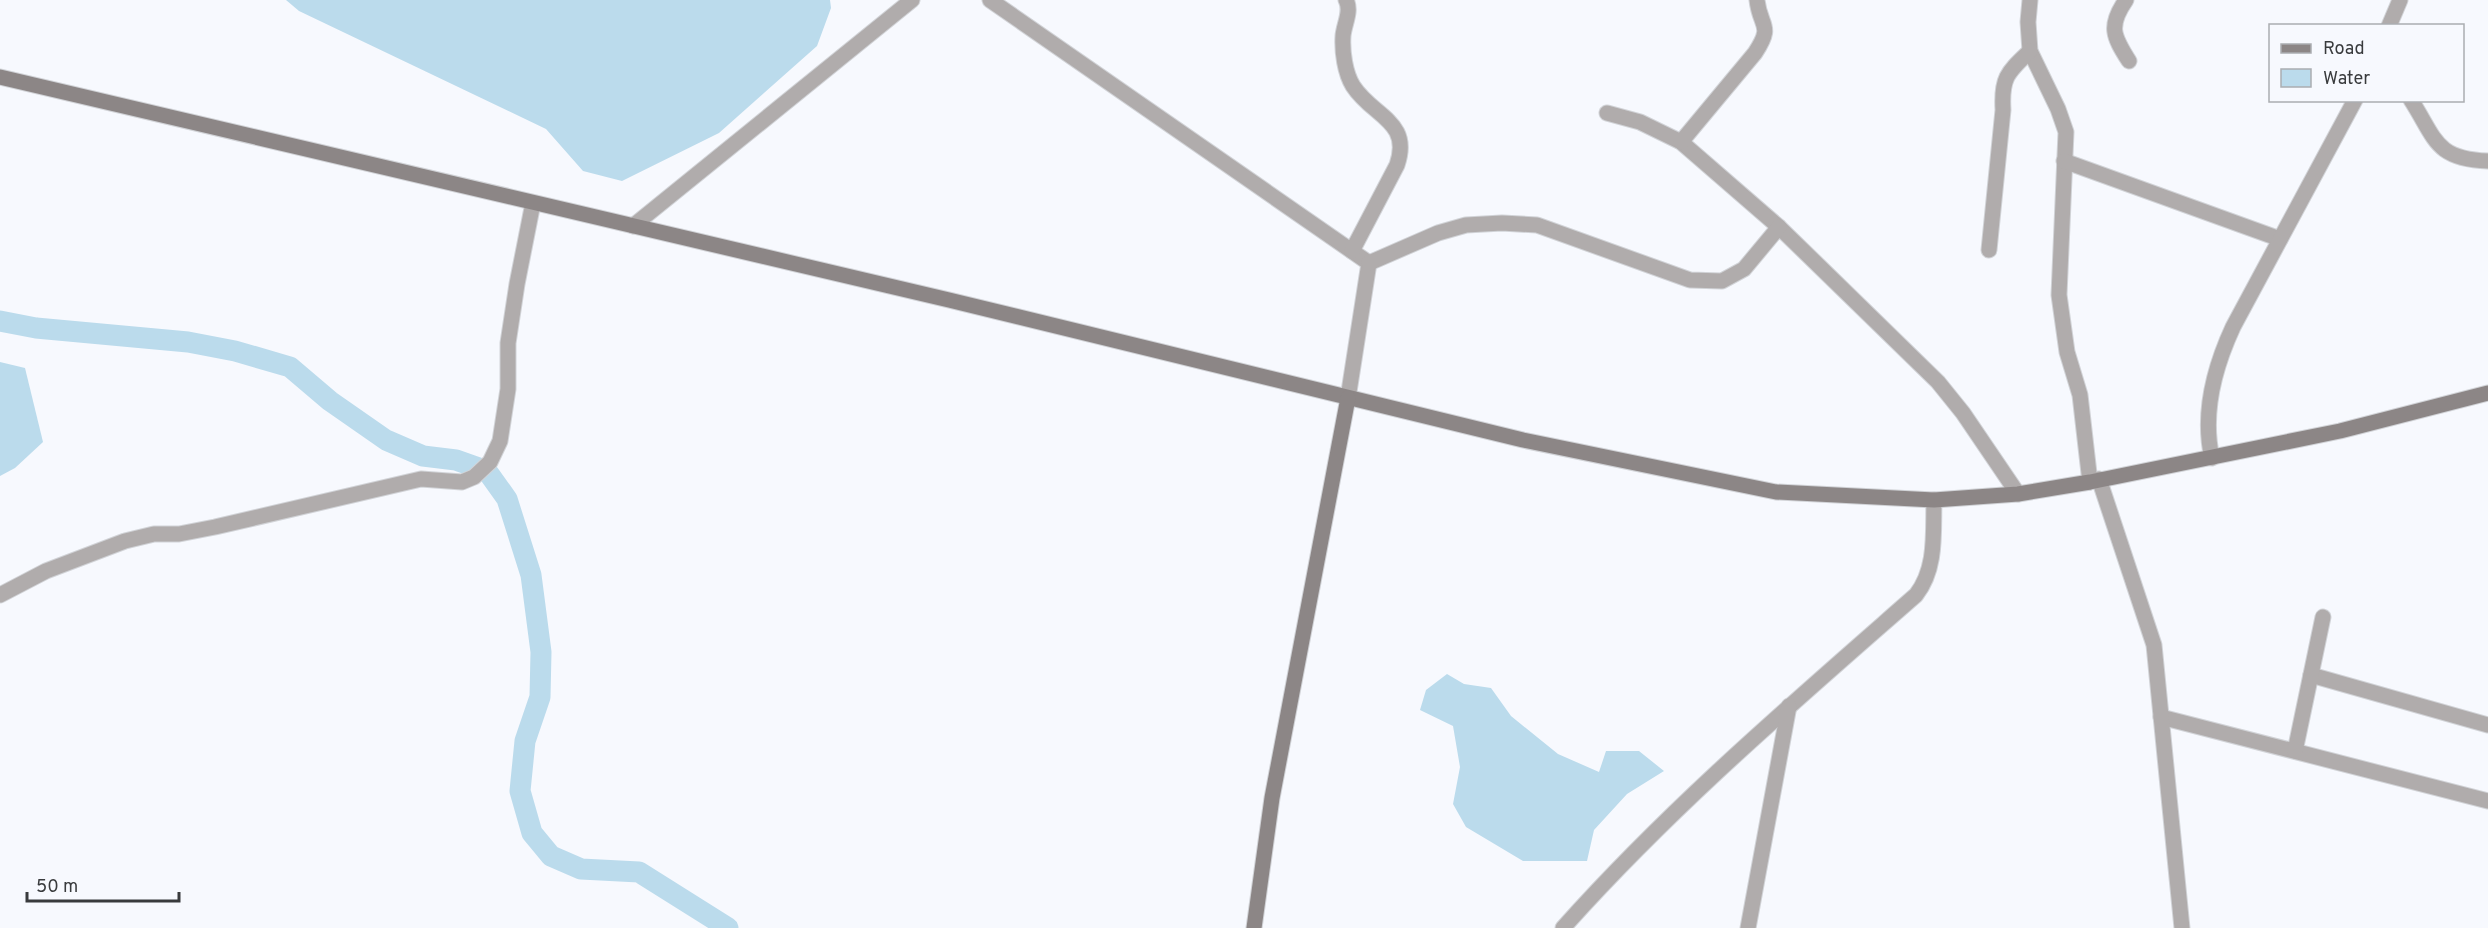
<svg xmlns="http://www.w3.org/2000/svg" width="2488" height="928" font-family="Overpass,sans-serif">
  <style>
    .water { fill: #bbdbec }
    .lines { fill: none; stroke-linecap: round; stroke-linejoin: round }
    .canal { stroke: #bbdbec; stroke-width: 21 }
    .minor-casing { stroke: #d1d3d7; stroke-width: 17 }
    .tertiary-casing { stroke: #d1d3d7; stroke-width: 17 }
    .secondary-casing { stroke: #d1d3d7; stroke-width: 17 }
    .minor { stroke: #b0acac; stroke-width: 15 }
    .tertiary { stroke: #b0acac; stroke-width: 15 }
    .secondary { stroke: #8c8686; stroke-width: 15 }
  </style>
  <rect width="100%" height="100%" fill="#f7f9fe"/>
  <!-- water -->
  <g class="water">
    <path d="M 286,0 L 830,0 L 831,8 L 817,46 L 719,133 L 622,181 L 583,171 L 546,129 L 299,11 Z"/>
    <path d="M 0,362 L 25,368 L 43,442 L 15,468 L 0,476 Z"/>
    <path d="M 1447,674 L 1464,684 L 1491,688 L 1511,716 L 1558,754 L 1599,772 L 1606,751 L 1639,751 L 1664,771 L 1627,794 L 1594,830 L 1587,861 L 1523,861 L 1466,827 L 1453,804 L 1460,767 L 1453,726 L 1420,710 L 1426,690 Z"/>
  </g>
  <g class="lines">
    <!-- canal -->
    <path class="canal" d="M 0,321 L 36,328 L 188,342 L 235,351 L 290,367 L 330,401 L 386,440 L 423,456 L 456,460 L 487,471 L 507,499 L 531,575 L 541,652 L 540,697 L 525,741 L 520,791 L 532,833 L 551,856 L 581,869 L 639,872 L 728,928"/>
    <!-- minor casing -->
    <g class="minor-casing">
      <g id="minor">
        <path d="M 990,0 L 1369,263 L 1348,398"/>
        <path d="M 1346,0 C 1352,11 1344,24 1343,36 C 1342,52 1345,73 1353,86 C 1373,117 1412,121 1397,165 L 1352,251"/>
        <path d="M 2030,0 L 2028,22 L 2030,51 L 2058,109 L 2066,132 L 2059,295 L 2067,352 L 2080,395 L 2090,482"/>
        <path d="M 2126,0 C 2108,26 2113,36 2129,61"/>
        <path d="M 2389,26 L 2400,0"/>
        <path d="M 2411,100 C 2436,139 2435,159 2488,161"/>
        <path d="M 1607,113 L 1640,122 L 1681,142 L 1779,227 L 1938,382 L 1963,413 L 2018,494"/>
        <path d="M 1681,142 L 1755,53 C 1774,24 1760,28 1757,0"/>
        <path d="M 2064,161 L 2280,239"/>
        <path d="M 633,226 L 912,0"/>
        <path d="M 1989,250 L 2003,110 C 2001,77 2008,72 2030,51"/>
        <path d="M 1369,263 L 1438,233 L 1466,225 L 1502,223 L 1537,225 L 1690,280 L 1722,281 L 1744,269 L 1779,227"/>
        <path d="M 2212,458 C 2202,414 2215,366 2233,327 L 2355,100"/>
        <path d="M 0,595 L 46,571 L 125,541 L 154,534 L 179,534 L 215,527 L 421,479 L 462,482 L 474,477 L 490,462 L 500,441 L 508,389 L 508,343 L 517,284 L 533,203"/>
        <path d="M 2311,675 L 2488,725"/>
        <path d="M 2161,717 L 2488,801"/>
        <path d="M 2295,751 L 2323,617"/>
        <path d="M 1563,928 C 1671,807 1794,702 1916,595 C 1937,568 1933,533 1934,500"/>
        <path d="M 1748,928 L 1789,706"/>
      </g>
    </g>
    <!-- tertiary casing -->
    <g class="tertiary-casing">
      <path id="tertiary" d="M 2099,479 L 2154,645 L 2182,928"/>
    </g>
    <!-- secondary casing -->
    <g class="secondary-casing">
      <g id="secondary">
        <path d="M 0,77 L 949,300 L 1523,440 L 1776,492 L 1934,500 L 2018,494 L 2090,482 L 2340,431 L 2488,393"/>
        <path d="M 1254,928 L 1272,798 L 1348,398"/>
      </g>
    </g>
    <!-- minor -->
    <use href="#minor" class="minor"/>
    <!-- tertiary -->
    <use href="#tertiary" class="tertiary"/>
    <!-- secondary -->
    <use href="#secondary" class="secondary"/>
  </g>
  <!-- legend -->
  <rect x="2269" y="24" width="195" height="78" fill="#f7f9fe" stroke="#abadb1" stroke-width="1.5"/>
  <rect x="2281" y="44" width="30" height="9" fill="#8c8686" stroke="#abadb1" stroke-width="1.5"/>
  <text x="2323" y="54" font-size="18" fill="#393b3d">Road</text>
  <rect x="2281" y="69" width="30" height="18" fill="#bbdbec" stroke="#abadb1" stroke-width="1.5"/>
  <text x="2323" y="84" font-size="18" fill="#393b3d">Water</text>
  <!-- scale -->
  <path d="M27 892v9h152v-9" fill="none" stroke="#393b3d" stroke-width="3"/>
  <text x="36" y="892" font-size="18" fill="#393b3d" stroke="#f7f9fe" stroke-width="4.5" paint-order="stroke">50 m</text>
</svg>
